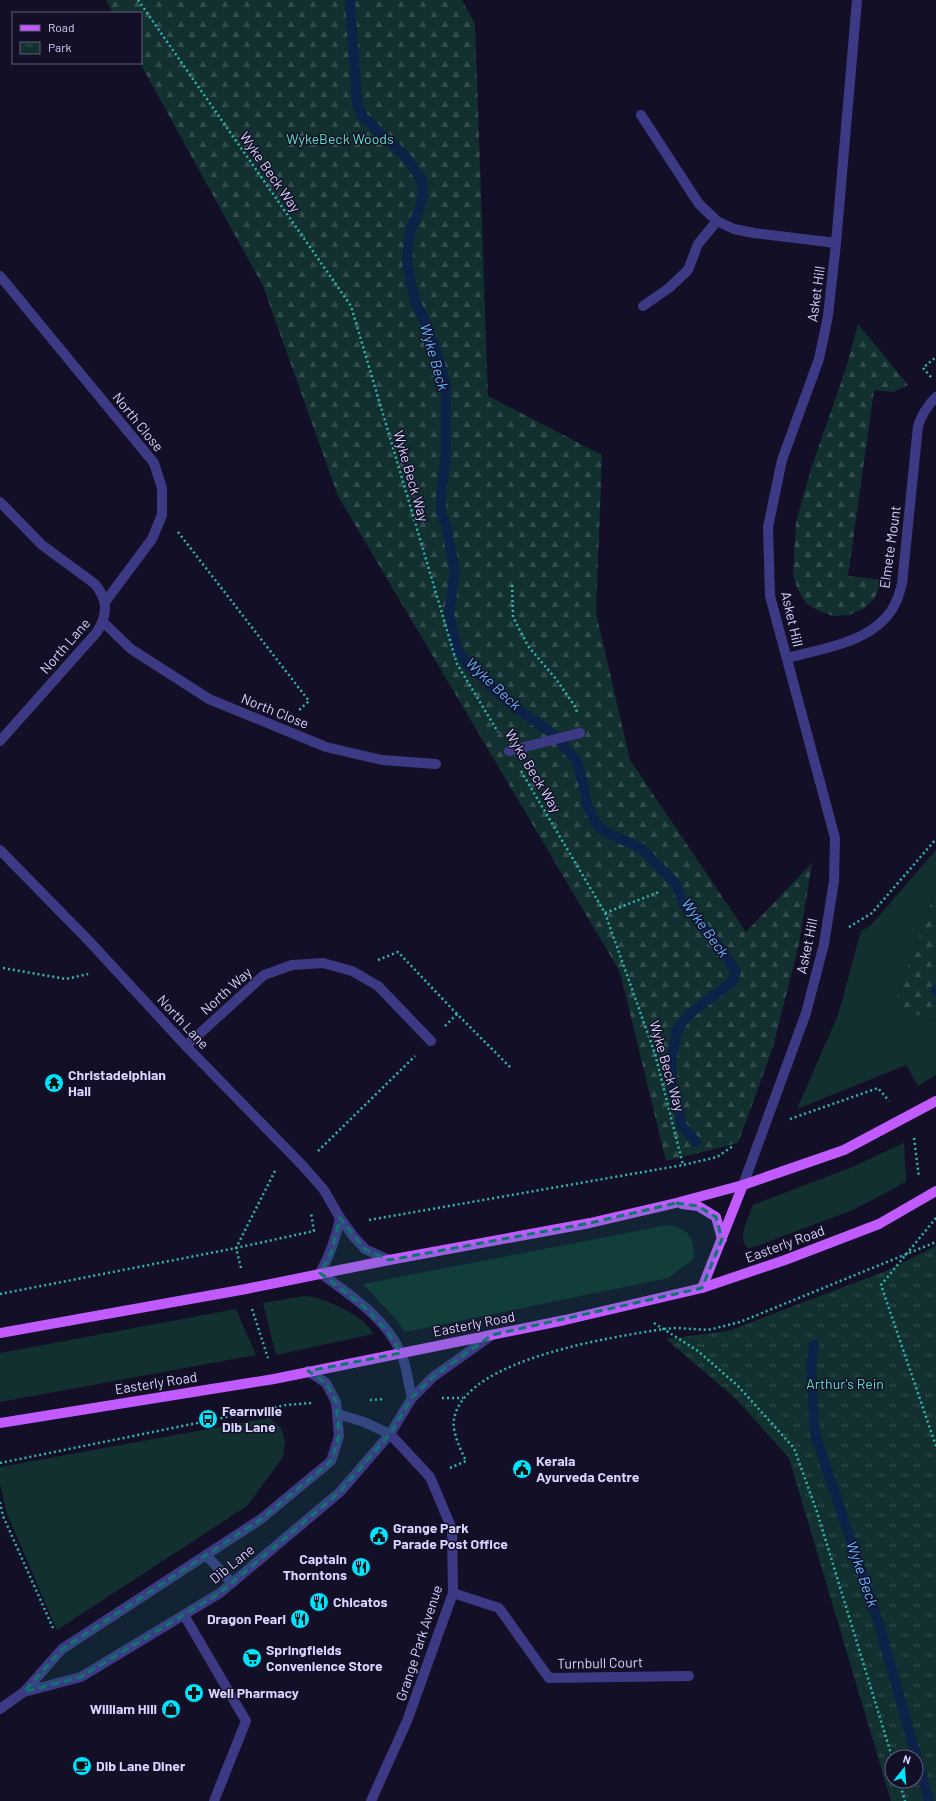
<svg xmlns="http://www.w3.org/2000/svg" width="936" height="1801" font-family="Barlow,sans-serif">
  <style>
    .grass { fill: #12302f }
    .forest { fill: url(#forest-firs) }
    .park { fill: url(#park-tufts); fill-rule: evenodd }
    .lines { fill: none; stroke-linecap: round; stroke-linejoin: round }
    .stream { stroke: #0c2248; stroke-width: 10 }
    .path { stroke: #2fb8b0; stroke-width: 2.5; stroke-dasharray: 2 3; stroke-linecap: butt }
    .service { stroke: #3d3a85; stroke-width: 10 }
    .minor { stroke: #3d3a85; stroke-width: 10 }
    .tertiary { stroke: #3d3a85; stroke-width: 10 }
    .primary { stroke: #c25bff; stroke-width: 10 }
    .pedestrian-bridge { stroke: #3d3a85; stroke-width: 10 }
    .marked { fill: #0f766e; fill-opacity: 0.2; stroke: #0f766e; stroke-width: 3; stroke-dasharray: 8 5; stroke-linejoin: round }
    .labels { text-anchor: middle; stroke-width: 3; stroke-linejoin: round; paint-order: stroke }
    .park-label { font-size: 14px; fill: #5fe0c0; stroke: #130f26 }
    .street-label { font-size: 14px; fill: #d9d4ff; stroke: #130f26 }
    .poi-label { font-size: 14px; font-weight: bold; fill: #d9d4ff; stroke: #130f26; text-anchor: start }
    .water-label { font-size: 15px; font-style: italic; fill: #62b6ff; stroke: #130f26 }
  </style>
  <defs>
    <pattern id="forest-firs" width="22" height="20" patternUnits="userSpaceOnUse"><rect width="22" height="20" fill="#12302f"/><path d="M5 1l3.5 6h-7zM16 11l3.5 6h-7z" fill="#344d4e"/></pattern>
    <pattern id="park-tufts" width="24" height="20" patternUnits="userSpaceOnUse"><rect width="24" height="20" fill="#12302f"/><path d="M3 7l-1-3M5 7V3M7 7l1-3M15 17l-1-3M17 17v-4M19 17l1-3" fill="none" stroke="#344d4e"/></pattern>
  </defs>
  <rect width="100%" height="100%" fill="#130f26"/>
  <!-- grass -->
  <g class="grass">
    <path d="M 936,850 L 936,889 L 893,1008 L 936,1020 L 936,1075 L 918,1086 L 906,1065 L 797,1109 L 838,1015 L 861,931 L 872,924 Z"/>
    <path d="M 904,1143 L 906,1182 L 853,1210 L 754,1247 L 748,1248 C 736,1239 749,1217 753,1205 L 850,1168 Z"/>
    <path d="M 668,1225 C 689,1229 694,1237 694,1258 L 690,1262 L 668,1278 L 430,1327 L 405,1332 L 395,1318 L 363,1284 Z"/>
    <path d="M 304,1296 C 321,1296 368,1317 373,1334 L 276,1355 L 263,1303 Z"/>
    <path d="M 236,1309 L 256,1355 L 0,1402 L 0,1353 Z"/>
    <path d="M 269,1418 L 281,1428 L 285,1441 L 283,1457 L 247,1506 L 57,1630 L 7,1514 L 0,1484 L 0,1467 Z"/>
  </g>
  <!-- forest -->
  <g class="forest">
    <path d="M 106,0 L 462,0 L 475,24 L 488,396 L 602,455 L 596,613 L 630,760 L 746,932 L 812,863 L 799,944 L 773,1047 L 738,1143 L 666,1161 L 620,972 L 338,496 L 263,286 L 140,63 L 141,13 L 113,13 Z"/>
    <path d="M 858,324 L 908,385 L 893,392 L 874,390 L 848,576 L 883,580 L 874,599 L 863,609 L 849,615 L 833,616 L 819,611 L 806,603 L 798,590 L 793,575 L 796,522 L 811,469 L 846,368 Z"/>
    <path d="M 936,889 L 936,1020 L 893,1008 Z"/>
  </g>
  <!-- park -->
  <path class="park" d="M 936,1246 L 936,1801 L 891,1801 L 789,1458 L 735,1398 L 666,1339 L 728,1331 L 886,1271 ZM 892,1757 L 916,1757 L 916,1781 L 892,1781 Z"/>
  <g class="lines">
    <!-- stream -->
    <g class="stream">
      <path d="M 350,0 L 357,104 L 363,117 L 406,157 L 422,181 L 423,194 L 420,207 L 410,232 L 407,263 L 415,301 L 428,328 L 439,360 L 446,386 L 446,456 L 441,496 L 441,512 L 446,525 L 455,571 L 449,614 L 457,648 L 467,664 L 509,703 L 553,734 L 577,761 L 584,787 L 587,805 L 597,825 L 607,833 L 641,848 L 676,884 L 684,905 L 695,917 L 722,950 L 736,972 L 732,982 L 689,1014 L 677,1030 L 671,1061 L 673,1088 L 682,1126 L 696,1142"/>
      <path d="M 936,991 L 936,990"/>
      <path d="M 814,1345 L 811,1367 L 815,1434 L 878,1621 L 929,1801"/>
    </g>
    <!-- path -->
    <g class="path">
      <path d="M 138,0 L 351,306 L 457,664 L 498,732"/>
      <path d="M 931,377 L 923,368 L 936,357"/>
      <path d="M 178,532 L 309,701 L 298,711"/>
      <path d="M 512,585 L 513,617 L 528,646 L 556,679 L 576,708 L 577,713"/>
      <path d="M 521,771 L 605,913 L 655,1054 L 683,1165 L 717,1157 L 733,1146"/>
      <path d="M 605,913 L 659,892"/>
      <path d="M 849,927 L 872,913 L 936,839"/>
      <path d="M 378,960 L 398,952 L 457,1014"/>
      <path d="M 3,968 L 66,979 L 88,974"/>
      <path d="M 445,1026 L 457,1014 L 510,1067"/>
      <path d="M 790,1119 L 878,1088 L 889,1101"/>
      <path d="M 914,1138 L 919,1177"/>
      <path d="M 318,1151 L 415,1056"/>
      <path d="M 936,1218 L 881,1285 L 936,1446"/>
      <path d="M 369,1220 L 683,1165"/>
      <path d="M 241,1268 L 236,1248 L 276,1169"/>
      <path d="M 0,1294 L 236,1248 L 314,1231 L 311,1213"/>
      <path d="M 252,1309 L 268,1358"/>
      <path d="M 654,1323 L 698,1351 L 738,1386 L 794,1448 L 817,1512 L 892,1757"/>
      <path d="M 442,1398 L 463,1398"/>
      <path d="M 370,1400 L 385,1399"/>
      <path d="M 0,1463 L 286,1405 L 312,1403"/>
      <path d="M 450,1468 L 466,1461 C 460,1448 450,1429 455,1415 C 471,1358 613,1337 664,1329 L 677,1328 L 708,1330 L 740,1322 L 936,1242"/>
      <path d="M 0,1502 L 3,1516 L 53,1628"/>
      <path d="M 899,1781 L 905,1801"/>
    </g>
    <!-- service -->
    <g class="service">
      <path d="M 643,306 L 669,288 L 688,270 L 698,244 L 717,221"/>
      <path d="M 103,622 L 131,649 L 209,699 L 326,747 L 382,760 L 436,764"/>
      <path d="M 453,1593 L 499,1608 L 549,1678 L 689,1676"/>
      <path d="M 184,1615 L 246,1721 L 214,1801"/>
    </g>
    <!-- minor -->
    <g class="minor">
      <path d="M 641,115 L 699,204 L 717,221 L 734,229 L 754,233 L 836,243"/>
      <path d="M 0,276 L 154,463 L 162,488 L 162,515 L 152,539 L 105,602"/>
      <path d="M 0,502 L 42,545 L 95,584 C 108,600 108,614 97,632 L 0,741"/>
      <path d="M 787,658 C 824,648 878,642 896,602 C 899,596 900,590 902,584 L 918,426 C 922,414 927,406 936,397"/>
      <path d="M 0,850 L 89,941 L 186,1046 L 303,1166 L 324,1190 L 340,1218"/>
      <path d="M 186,1046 L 264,975 L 292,965 L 323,963 L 352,971 L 378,986 L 431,1041"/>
      <path d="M 743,1185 L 806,1013 L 824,944 L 834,881 L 835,838 L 770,596 L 768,527 L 782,460 L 819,359 L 828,316 L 836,243 L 857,0"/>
      <path d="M 320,1273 C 330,1255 336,1238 340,1218 L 354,1237 L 365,1249 L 389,1260"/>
      <path d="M 338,1414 L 364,1422 L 390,1434 L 430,1477 L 452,1529 L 453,1593 L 407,1721 L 371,1801"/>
    </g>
    <!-- tertiary -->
    <g class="tertiary">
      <path d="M 320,1273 C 349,1294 386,1318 401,1353 C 407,1366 408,1384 412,1398"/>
      <path d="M 206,1555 L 232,1583"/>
      <path d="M 24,1692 L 81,1677 L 220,1593 L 340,1492 L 390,1434 L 412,1398 L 433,1377 L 492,1335"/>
      <path d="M 0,1709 L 24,1692 L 62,1649 L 261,1519 L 331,1461 L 339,1436 L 336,1402 L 326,1383 L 308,1371"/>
    </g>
    <!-- primary -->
    <g class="primary">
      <path d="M 682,1204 L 698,1206 L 716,1217 L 722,1239"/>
      <path d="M 702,1288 L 743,1185"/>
      <path d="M 0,1333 L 246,1289 L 389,1260 L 590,1223 L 676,1203 L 743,1185 L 844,1150 L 936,1101"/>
      <path d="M 0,1423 L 274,1379 L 565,1320 L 702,1288 L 785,1260 L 879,1224 L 936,1191"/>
    </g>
    <!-- pedestrian-bridge -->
    <path class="pedestrian-bridge" d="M 509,751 L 580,733"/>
  </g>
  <!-- marked area -->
  <path class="marked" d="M 676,1203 L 698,1206 L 716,1217 L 722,1239 L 702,1288 L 492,1335 L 433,1377 L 412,1398 L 390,1434 L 340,1492 L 220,1593 L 81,1677 L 24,1692 L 62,1649 L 261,1519 L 331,1461 L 339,1436 L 336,1402 L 326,1383 L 308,1371 L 401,1353 L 387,1331 L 364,1307 L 320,1273 L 331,1253 L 340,1218 L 365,1249 L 389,1260 L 590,1223 Z"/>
  <!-- icons -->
  <defs>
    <g id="temple-disc" transform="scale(1)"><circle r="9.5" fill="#00e5ff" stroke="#130f26"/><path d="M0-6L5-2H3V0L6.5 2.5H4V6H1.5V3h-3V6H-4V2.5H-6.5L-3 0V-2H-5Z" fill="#111"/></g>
    <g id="bus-disc" transform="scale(1)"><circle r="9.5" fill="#00e5ff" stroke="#130f26"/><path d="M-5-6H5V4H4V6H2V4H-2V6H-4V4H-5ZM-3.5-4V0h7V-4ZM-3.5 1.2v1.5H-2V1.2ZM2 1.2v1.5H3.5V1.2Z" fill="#111"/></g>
    <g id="civic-disc" transform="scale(1)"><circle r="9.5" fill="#00e5ff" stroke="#130f26"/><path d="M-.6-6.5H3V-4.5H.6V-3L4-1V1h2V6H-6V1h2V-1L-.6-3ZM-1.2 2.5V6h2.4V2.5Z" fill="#111"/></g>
    <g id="restaurant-disc" transform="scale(1)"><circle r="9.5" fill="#00e5ff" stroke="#130f26"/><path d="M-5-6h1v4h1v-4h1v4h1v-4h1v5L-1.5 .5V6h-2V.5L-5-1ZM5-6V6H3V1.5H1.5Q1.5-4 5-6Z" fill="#111"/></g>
    <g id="supermarket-disc" transform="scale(1)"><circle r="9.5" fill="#00e5ff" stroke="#130f26"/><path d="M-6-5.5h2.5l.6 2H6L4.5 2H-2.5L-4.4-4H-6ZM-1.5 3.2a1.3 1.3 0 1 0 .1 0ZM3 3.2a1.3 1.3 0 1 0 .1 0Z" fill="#111"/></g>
    <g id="pharmacy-disc" transform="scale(1)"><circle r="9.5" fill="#00e5ff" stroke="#130f26"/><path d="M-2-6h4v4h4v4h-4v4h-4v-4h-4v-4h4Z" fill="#111"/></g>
    <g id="shop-disc" transform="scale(1)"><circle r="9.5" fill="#00e5ff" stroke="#130f26"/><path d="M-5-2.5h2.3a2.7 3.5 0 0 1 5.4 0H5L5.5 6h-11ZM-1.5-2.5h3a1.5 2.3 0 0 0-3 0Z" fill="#111"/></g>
    <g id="cafe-disc" transform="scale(1)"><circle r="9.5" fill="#00e5ff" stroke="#130f26"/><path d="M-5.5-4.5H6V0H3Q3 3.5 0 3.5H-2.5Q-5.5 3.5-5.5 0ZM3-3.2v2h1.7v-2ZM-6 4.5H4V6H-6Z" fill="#111"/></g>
  </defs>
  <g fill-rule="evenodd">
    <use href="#temple-disc" x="54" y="1083"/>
    <use href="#bus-disc" x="208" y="1419"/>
    <use href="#civic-disc" x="522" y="1469"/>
    <use href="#civic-disc" x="379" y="1536"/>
    <use href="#restaurant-disc" x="361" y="1567"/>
    <use href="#restaurant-disc" x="319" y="1602"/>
    <use href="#restaurant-disc" x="300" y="1619"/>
    <use href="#supermarket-disc" x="252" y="1658"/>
    <use href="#pharmacy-disc" x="194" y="1693"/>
    <use href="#shop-disc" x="171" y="1709"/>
    <use href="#cafe-disc" x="82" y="1766"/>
  </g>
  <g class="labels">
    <!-- park labels -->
    <g class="park-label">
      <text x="340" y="144">WykeBeck Woods</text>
      <text x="845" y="1389">Arthur's Rein</text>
    </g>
    <!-- street labels -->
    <g class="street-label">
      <text transform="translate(270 172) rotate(55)" y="5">Wyke Beck Way</text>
      <text transform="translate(816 294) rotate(-82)" y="5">Asket Hill</text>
      <text transform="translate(138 422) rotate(51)" y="5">North Close</text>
      <text transform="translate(411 476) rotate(74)" y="5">Wyke Beck Way</text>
      <text transform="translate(890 547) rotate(-82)" y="5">Elmete Mount</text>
      <text transform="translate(792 619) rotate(77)" y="5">Asket Hill</text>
      <text transform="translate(65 646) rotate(-49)" y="5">North Lane</text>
      <text transform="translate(275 711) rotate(22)" y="5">North Close</text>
      <text transform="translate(533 771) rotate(59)" y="5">Wyke Beck Way</text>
      <text transform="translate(807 946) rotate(-78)" y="5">Asket Hill</text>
      <text transform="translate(226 991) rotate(-42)" y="5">North Way</text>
      <text transform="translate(183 1022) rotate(47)" y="5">North Lane</text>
      <text transform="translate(667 1066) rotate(74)" y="5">Wyke Beck Way</text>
      <text transform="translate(785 1244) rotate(-20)" y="5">Easterly Road</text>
      <text transform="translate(474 1324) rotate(-11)" y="5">Easterly Road</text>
      <text transform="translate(156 1383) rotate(-9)" y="5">Easterly Road</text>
      <text transform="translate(232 1564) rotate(-39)" y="5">Dib Lane</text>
      <text transform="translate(419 1643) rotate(-72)" y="5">Grange Park Avenue</text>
      <text transform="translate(600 1663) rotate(-1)" y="5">Turnbull Court</text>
    </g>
    <!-- poi labels -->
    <g class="poi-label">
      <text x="68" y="1080">Christadelphian<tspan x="68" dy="16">Hall</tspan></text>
      <text x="222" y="1416">Fearnville<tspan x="222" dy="16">Dib Lane</tspan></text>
      <text x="536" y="1466">Kerala<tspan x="536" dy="16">Ayurveda Centre</tspan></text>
      <text x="393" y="1533">Grange Park<tspan x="393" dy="16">Parade Post Office</tspan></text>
      <text x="347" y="1564" text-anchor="end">Captain<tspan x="347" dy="16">Thorntons</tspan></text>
      <text x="333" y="1607">Chicatos</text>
      <text x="286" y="1624" text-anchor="end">Dragon Pearl</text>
      <text x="266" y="1655">Springfields<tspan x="266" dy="16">Convenience Store</tspan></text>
      <text x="208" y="1698">Well Pharmacy</text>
      <text x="157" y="1714" text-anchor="end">William Hill</text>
      <text x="96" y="1771">Dib Lane Diner</text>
    </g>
    <!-- water labels -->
    <g class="water-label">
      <text transform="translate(434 357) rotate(74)" y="5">Wyke Beck</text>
      <text transform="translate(493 684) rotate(43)" y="5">Wyke Beck</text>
      <text transform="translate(705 928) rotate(54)" y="5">Wyke Beck</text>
      <text transform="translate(862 1574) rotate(71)" y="5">Wyke Beck</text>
    </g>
  </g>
  <!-- legend -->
  <rect x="12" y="12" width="130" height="52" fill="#130f26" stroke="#625e7d"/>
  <rect x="20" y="25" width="20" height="6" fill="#c25bff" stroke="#625e7d"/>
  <text x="48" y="32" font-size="12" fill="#d9d4ff">Road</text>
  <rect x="20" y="42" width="20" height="12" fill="url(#park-tufts)" stroke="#625e7d"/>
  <text x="48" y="52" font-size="12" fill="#d9d4ff">Park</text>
  <!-- north arrow -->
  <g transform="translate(904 1769) rotate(17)"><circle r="19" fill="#130f26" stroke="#625e7d"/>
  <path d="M0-3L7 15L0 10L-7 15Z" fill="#00e5ff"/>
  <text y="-6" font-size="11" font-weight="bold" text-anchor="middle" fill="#d9d4ff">N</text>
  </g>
</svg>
